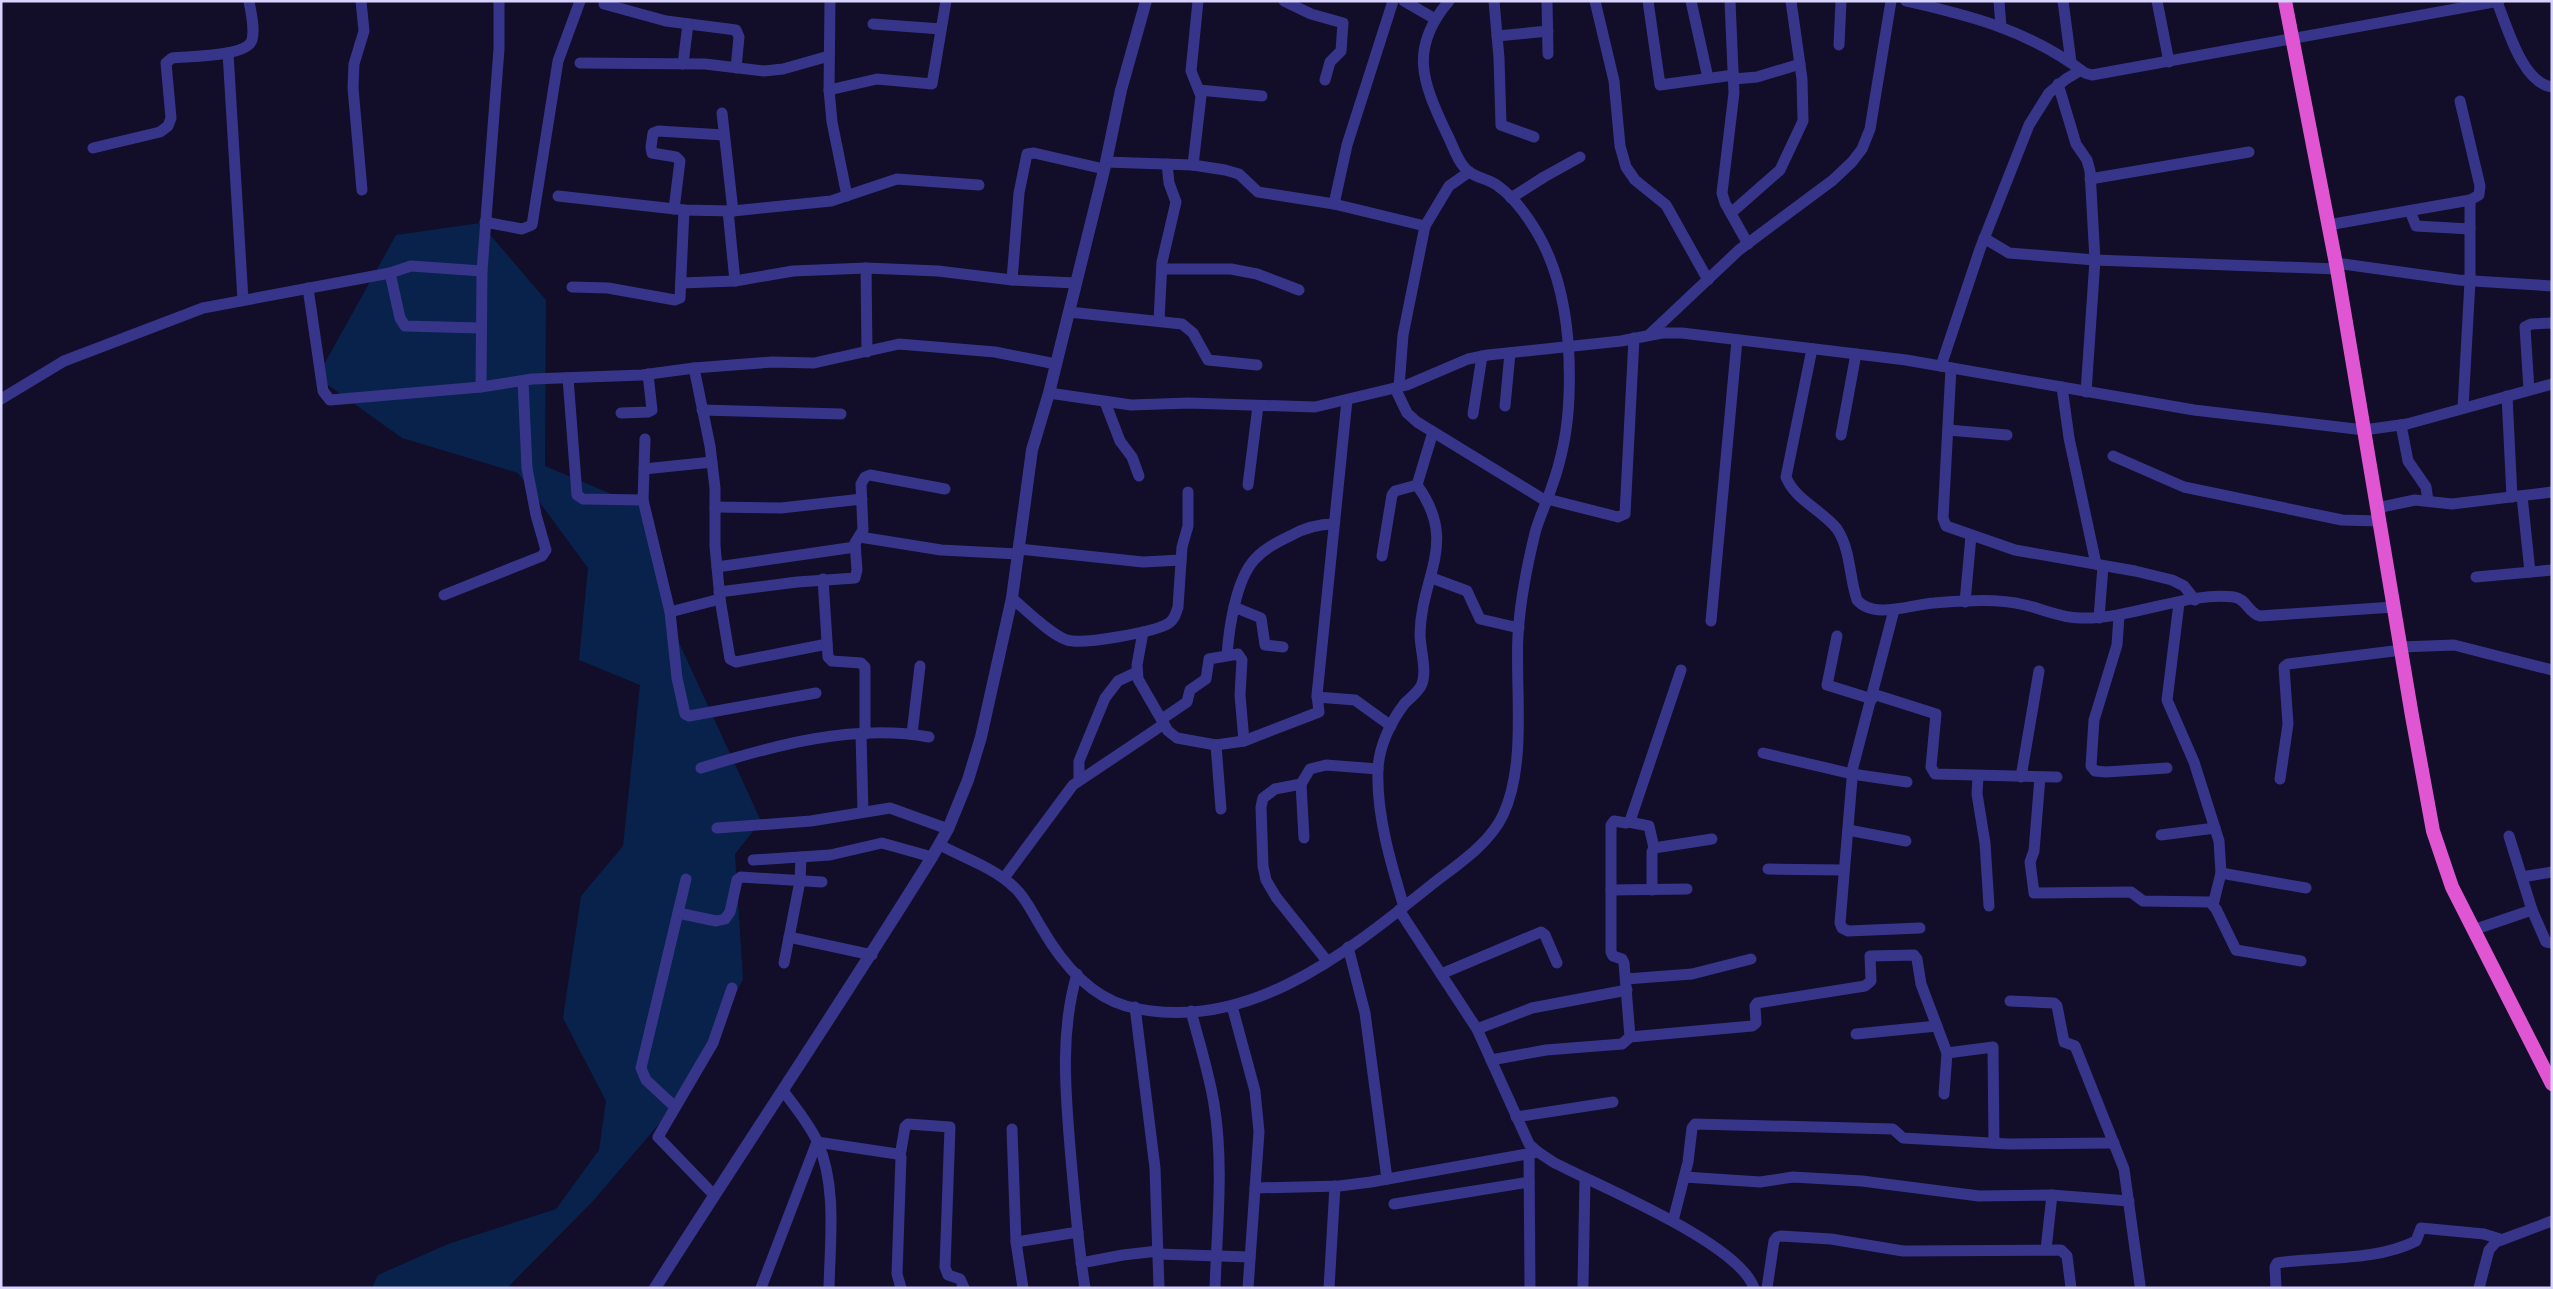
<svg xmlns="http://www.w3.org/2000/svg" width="2553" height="1289" font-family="'Work Sans',sans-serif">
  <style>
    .water { fill: #08224c }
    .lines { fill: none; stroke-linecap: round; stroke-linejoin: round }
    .minor { stroke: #37358a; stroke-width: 11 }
    .tertiary { stroke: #37358a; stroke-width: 12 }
    .trunk { stroke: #e055d2; stroke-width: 14 }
  </style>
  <rect width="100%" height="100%" fill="#120d28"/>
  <!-- water -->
  <path class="water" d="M 480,223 L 546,300 L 545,466 L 647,509 L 670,623 L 761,821 L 735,854 L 743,979 L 683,1096 L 593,1201 L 507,1288 L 372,1288 L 378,1275 L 448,1244 L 556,1209 L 599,1150 L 606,1101 L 563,1018 L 581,896 L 623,846 L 640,685 L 579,660 L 588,568 L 518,473 L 402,438 L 317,377 L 396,235 Z"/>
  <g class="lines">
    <!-- minor -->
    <g class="minor">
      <path d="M 361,1 L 364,31 L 354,64 L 353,88 L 362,190"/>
      <path d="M 830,1 L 829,90 L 832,122 L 847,196"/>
      <path d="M 1284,1 L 1311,14 L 1343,23 L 1341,51 L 1330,62 L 1325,80"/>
      <path d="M 1404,1 L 1435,19"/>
      <path d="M 1494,1 L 1499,58 L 1501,125 L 1534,137"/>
      <path d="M 1547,1 L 1548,54"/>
      <path d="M 1595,1 L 1614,81 L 1620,146 L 1626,167 L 1635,180 L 1666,205 L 1708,280"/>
      <path d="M 1648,1 L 1660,85 L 1734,75"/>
      <path d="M 1691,1 L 1708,78"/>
      <path d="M 1730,1 L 1734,93 L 1722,193 L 1725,203 L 1748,244"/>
      <path d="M 1906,1 C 1972,16 2030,31 2085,73 L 2092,75 L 2499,1"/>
      <path d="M 1999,1 L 2001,27"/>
      <path d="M 2063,1 L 2071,62"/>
      <path d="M 2157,1 L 2169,62"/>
      <path d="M 2497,2 C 2507,26 2522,83 2552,87"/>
      <path d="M 604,4 L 666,21 L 736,30 L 739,37 L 736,68"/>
      <path d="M 873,24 L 941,29"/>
      <path d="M 1497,36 L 1548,31"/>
      <path d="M 1839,45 L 1841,1"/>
      <path d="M 228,53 L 243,300"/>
      <path d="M 580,63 L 705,64 L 764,71 L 783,69 L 829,56"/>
      <path d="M 683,64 L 688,24"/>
      <path d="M 1734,79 L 1757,77 L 1800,64"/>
      <path d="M 2058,84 L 2076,144 L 2087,160 L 2090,171 L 2095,260 L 2086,392"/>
      <path d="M 829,90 L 877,79 L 932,84 L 946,1"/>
      <path d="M 1199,90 L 1262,96"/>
      <path d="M 722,113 L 733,211"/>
      <path d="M 93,148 L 160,132 L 168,126 L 171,118 L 166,63 L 172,58 C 188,56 247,57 252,40 C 255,28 251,13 249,1"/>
      <path d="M 1106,162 L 1193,165 L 1225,170 L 1239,174 L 1258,192 L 1334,204 L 1425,226"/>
      <path d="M 1193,165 L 1201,96 L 1191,71 L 1198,1"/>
      <path d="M 2090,179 L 2249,152"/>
      <path d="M 558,196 L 684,210 L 733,211 L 831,201 L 897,179 L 979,185"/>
      <path d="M 1511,198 L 1544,177 L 1580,157"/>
      <path d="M 1334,204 L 1347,145 L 1393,1"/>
      <path d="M 674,209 L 680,161 L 676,157 L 652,153 L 651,147 L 653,133 L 658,131 L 724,135"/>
      <path d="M 728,211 L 735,281"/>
      <path d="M 2410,211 L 2416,226 L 2470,229"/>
      <path d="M 1731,213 L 1780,170 L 1803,121 L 1802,79 L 1791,1"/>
      <path d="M 485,222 L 522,229 L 532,225 L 558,61 L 580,1"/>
      <path d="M 2328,225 L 2470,200 L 2479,195 L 2480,186 L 2460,101"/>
      <path d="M 1984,238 L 2009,253 L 2095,260 L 2337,269"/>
      <path d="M 2336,263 L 2458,280 L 2552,286"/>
      <path d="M 866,268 L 867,352"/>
      <path d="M 1162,269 L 1231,269 L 1257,274 L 1299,290"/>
      <path d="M 390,273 L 400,318 L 405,326 L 480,328"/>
      <path d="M 1012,280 L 1019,193 L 1027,154 L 1034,153 L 1104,169"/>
      <path d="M 681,283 L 735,281 L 793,271 L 866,268 L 938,271 L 1012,280 L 1076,283"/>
      <path d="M 572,287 L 608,288 L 675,300 L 680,298 L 684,210"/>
      <path d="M 308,288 L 323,391 L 330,400 L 481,387 L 532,379 L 642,375 L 694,368 L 772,362 L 814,363 L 899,344 L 995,352 L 1056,364"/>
      <path d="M 1069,312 L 1182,324 L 1193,333 L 1208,360 L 1257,365"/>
      <path d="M 1159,320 L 1162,262 L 1176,202 L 1169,183 L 1167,164"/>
      <path d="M 1650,334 L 1739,250 L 1833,180 L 1852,162 L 1862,149 L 1870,129 L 1891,1"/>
      <path d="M 1812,349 L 1786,477 C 1795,500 1822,510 1837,529 C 1851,550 1849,577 1857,600 C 1874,620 1912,604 1934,603 C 1963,601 1996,598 2025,605 C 2043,609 2061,618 2080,618 C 2130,620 2188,591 2234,597 C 2247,599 2248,613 2260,616 L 2394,607"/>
      <path d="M 1941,366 L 1980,249 L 2029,125 L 2049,93 L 2066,79 L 2081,70"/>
      <path d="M 694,368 L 710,446 L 715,488 L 715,546 L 720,599 L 730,659 L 736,662 L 827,644"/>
      <path d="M 1951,368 L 1943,518 L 1946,526 L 2015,550 L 2135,571 L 2172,580 L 2184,586 L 2195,600"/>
      <path d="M 568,378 L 577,495 L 583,499 L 643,500"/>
      <path d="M 481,387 L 482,271 L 499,49 L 499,1"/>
      <path d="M 1399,387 L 1403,335 L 1425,226 L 1449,186 L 1469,172"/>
      <path d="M 2062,387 L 2069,438 L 2096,564"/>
      <path d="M 1395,388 L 1407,413 L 1417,422 L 1546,501"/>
      <path d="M 2529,390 L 2525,327 L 2531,324 L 2552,323"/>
      <path d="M 1049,393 L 1131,405 L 1189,403 L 1315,407 L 1407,385 L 1468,359 L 1488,355 L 1621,341 L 1662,333 L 1682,333 L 1906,360 L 2194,410 L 2364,430 L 2407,424 L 2552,384"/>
      <path d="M 2507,396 L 2512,497"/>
      <path d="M 1,399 L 64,361 L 203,308 L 390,273 L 411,266 L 482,271"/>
      <path d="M 1105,402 L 1120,441 L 1132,457 L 1139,476"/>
      <path d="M 1505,406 L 1510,353"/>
      <path d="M 2463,408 L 2470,281 L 2470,200"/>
      <path d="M 702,410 L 841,414"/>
      <path d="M 621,413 L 648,412 L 652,410 L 648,374"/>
      <path d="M 1473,414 L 1482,356"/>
      <path d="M 2401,425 L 2408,461 L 2426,487 L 2428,501"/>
      <path d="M 1948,430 L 2007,435"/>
      <path d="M 1841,435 L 1856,354"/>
      <path d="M 645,439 L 643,500 L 670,612 L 677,678 L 685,714 L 689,716 L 816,693"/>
      <path d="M 2113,456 L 2184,487 L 2342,520 L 2379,521"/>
      <path d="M 644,469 L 712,462"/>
      <path d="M 1248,485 L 1258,406"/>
      <path d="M 2522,496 L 2530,572"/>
      <path d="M 1547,499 L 1618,517 L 1625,514 L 1634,338"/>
      <path d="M 715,507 L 781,508 L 862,499"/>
      <path d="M 2377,508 L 2415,500 L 2452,504 L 2552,492"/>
      <path d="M 860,537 L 941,550 L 1018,554"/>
      <path d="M 1019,549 L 1143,562 L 1181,560"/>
      <path d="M 1382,556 L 1392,495 L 1395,491 L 1417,485 L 1433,432"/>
      <path d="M 717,567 L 855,547"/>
      <path d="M 2476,577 L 2552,570"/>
      <path d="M 1432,578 L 1467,591 L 1480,619 L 1519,628"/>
      <path d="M 823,579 L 828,657 L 832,661 L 861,663 L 865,667 L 865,734"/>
      <path d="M 719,592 L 797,582 L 855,578 L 857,570 L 855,543 L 863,530 L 861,484 L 865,477 L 870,475 L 945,489"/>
      <path d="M 444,595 L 542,556 L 546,550 L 536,515 L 527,468 L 523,381"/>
      <path d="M 1012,598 C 1026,610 1051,635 1067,640 C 1082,645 1156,632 1169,623 C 1175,619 1176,613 1178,607 L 1182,547 L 1188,526 L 1188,492"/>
      <path d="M 1965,602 L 1971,536"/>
      <path d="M 2179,603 L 2167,700 L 2194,762 L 2219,841 L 2221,873 L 2213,905"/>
      <path d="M 1234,607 L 1261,618 L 1265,645 L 1283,647"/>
      <path d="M 1894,610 L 1853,767 L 1840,923 L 1842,928 L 1848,931 L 1920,928"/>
      <path d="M 670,612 L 720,599"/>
      <path d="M 2119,616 L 2117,645 L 2094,720 L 2091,766 L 2095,771 L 2106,772 L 2167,768"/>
      <path d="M 2099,618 L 2103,566"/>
      <path d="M 1711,621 L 1737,340"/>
      <path d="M 1143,632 L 1137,665 L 1138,679 L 1168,731 L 1177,738 L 1216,745 L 1244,741 L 1319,712 L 1317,695 L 1347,400"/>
      <path d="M 1837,636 L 1827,685 L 1872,699"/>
      <path d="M 2401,647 L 2454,645 L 2552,670"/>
      <path d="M 1227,655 C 1229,628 1236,579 1255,559 C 1264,549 1277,542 1290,536 C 1304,528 1317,524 1334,524"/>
      <path d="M 1873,694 L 1936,714 L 1931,767 L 1935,774 L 2057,777"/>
      <path d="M 1317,697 L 1355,700 L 1391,726"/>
      <path d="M 1162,719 L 1187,702 L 1190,690 L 1206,679 L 1209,659 L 1238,654 L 1242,660 L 1240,695 L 1244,741"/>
      <path d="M 861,734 L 863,812"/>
      <path d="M 912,734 L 920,666"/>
      <path d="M 1216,745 L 1221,809"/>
      <path d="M 1763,753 L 1852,774 L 1907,782"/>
      <path d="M 701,768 C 772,746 853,723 929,737"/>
      <path d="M 1978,776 L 1977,794 L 1985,843 L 1989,906"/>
      <path d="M 2021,777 L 2039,671"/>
      <path d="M 2040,777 L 2034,851 L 2030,862 L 2034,893 L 2131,892 L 2143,901 L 2210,902 L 2216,909 L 2236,950 L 2301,961"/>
      <path d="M 2280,779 L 2288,724 L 2284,667 L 2288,664 L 2402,650"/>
      <path d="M 1079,780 L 1079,761 L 1105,698 L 1118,681 L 1137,672"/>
      <path d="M 1301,784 L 1275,789 L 1263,798 L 1261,807 L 1263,866 L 1266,880 L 1276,897 L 1327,961"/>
      <path d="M 1629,822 L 1649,826 L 1654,848"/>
      <path d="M 717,828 L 811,821 L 890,808 L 948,829"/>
      <path d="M 1848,830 L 1906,841"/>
      <path d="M 2161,835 L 2215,828"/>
      <path d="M 2509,836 L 2532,910 L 2546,942 L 2552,943"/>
      <path d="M 1304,838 L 1301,784 L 1310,769 L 1326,765 L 1378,769"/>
      <path d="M 940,845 C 964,858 995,868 1015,888 C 1026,898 1033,914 1041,927 C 1060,960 1088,995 1126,1006 C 1243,1037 1345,954 1430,886 C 1455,866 1489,845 1503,815 C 1527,764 1515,689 1518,635 C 1520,602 1527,566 1535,533 C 1539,518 1546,504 1551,489 C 1562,459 1568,428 1569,396 C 1571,343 1565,281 1538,234 C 1528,217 1515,198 1498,186 C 1488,178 1472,178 1464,167 C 1456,158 1452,143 1446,132 C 1422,81 1409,48 1449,1"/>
      <path d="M 753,860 L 830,855 L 882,843 L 932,857"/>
      <path d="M 1768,869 L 1844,870"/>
      <path d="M 2221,873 L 2306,888"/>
      <path d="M 2522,877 L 2552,872"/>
      <path d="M 1004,878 L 1073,785 L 1164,724"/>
      <path d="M 1611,890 L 1687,889"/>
      <path d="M 1652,890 L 1652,852 L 1654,848 L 1712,839"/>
      <path d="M 1404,907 C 1391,864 1376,814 1378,769 C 1379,746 1391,721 1405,703 C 1410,698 1417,693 1421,686 C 1428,672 1420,650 1420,634 C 1421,575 1459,543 1417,485"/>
      <path d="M 1399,910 L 1477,1029 L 1529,1144 L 1538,1152 L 1553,1162 C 1598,1186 1738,1242 1754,1288"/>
      <path d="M 678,913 L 716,921 L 725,919 L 730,912 L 737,880 L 741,877 L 822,882"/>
      <path d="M 2473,930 L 2532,910"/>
      <path d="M 789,937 L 872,955"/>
      <path d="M 1348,947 L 1365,1013 L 1387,1179"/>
      <path d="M 784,963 L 800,881 L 801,857"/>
      <path d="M 1077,974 C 1059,1035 1066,1097 1071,1159 C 1075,1202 1078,1245 1085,1288"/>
      <path d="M 1441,974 L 1541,932 L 1545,935 L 1557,963"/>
      <path d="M 1626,979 L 1692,974 L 1751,959"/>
      <path d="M 2010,1001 L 2054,1003 L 2057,1006 L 2064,1042 L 2075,1046 L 2124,1169 L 2140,1285"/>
      <path d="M 1232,1006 L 1255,1091 L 1259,1132 L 1248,1288"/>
      <path d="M 1135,1007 L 1155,1168 L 1159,1288"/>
      <path d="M 1191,1011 C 1199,1042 1209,1073 1214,1104 C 1224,1164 1217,1227 1215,1288"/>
      <path d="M 1477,1029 L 1532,1008 L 1627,990"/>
      <path d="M 1856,1034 L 1937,1026"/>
      <path d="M 1630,1037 L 1752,1026 L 1756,1023 L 1755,1006 L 1757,1003 L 1865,986 L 1871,981 L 1870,956 L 1914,955 L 1917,959 L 1921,984 L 1947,1053"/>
      <path d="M 1491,1060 L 1546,1050 L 1622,1044 L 1630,1037 L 1624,963 L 1622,959 L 1613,956 L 1611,952 L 1611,825 L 1614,821 L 1626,823 L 1630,821 L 1681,670"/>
      <path d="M 784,1092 C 796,1108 810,1125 818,1143 C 837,1187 830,1241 829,1288"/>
      <path d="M 1944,1094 L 1947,1053 L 1993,1047 L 1994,1143"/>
      <path d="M 675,1107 L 646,1080 L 641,1068 L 686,879"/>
      <path d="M 1516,1117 L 1613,1102"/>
      <path d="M 1012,1129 L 1016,1242 L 1023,1288"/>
      <path d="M 1529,1153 L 1530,1288"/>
      <path d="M 900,1156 L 905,1127 L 908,1124 L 950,1127 L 945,1267 L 948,1275 L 960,1279 L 964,1288"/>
      <path d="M 1685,1177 L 1760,1182 L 1793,1177 L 1862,1181 L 1979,1196 L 2052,1195 L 2129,1201"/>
      <path d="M 1255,1188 L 1339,1186 L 1371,1182 L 1538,1152"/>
      <path d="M 714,1195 L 658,1137 L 713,1043 L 732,988"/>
      <path d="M 1394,1204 L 1529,1182"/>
      <path d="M 1673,1221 L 1688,1162 L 1692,1128 L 1695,1124 L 1893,1129 L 1903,1138 L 2008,1144 L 2114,1143"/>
      <path d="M 1016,1242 L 1078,1232"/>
      <path d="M 2046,1249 L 2052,1195"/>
      <path d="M 1158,1254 L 1250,1257"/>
      <path d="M 1081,1263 L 1123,1255 L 1158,1251"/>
      <path d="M 1583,1285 L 1585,1179"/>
      <path d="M 761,1288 L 817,1142 L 897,1154 L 901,1157 L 897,1274 L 901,1288"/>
      <path d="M 1329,1288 L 1335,1186"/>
      <path d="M 1767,1288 L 1774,1241 L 1777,1237 L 1781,1236 L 1831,1239 L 1903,1251 L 2061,1250 L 2067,1256 L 2071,1288"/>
      <path d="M 2276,1288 L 2275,1267 L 2277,1263 C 2321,1256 2374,1262 2416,1241 L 2421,1228 L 2484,1234 L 2500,1239"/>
      <path d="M 2479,1288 L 2489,1250 L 2496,1242 L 2552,1221"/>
    </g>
    <!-- tertiary -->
    <path class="tertiary" d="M 655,1288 C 747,1143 842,1002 932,857 L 948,829 L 968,780 L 981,737 L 1012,598 L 1032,450 L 1049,393 L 1106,162 L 1121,90 L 1146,1"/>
    <!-- trunk -->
    <path class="trunk" d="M 2285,1 L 2337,269 L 2412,716 L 2433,831 L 2452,887 L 2552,1084"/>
  </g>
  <!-- border -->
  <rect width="2553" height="1289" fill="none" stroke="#d8d4ff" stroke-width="5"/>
</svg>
